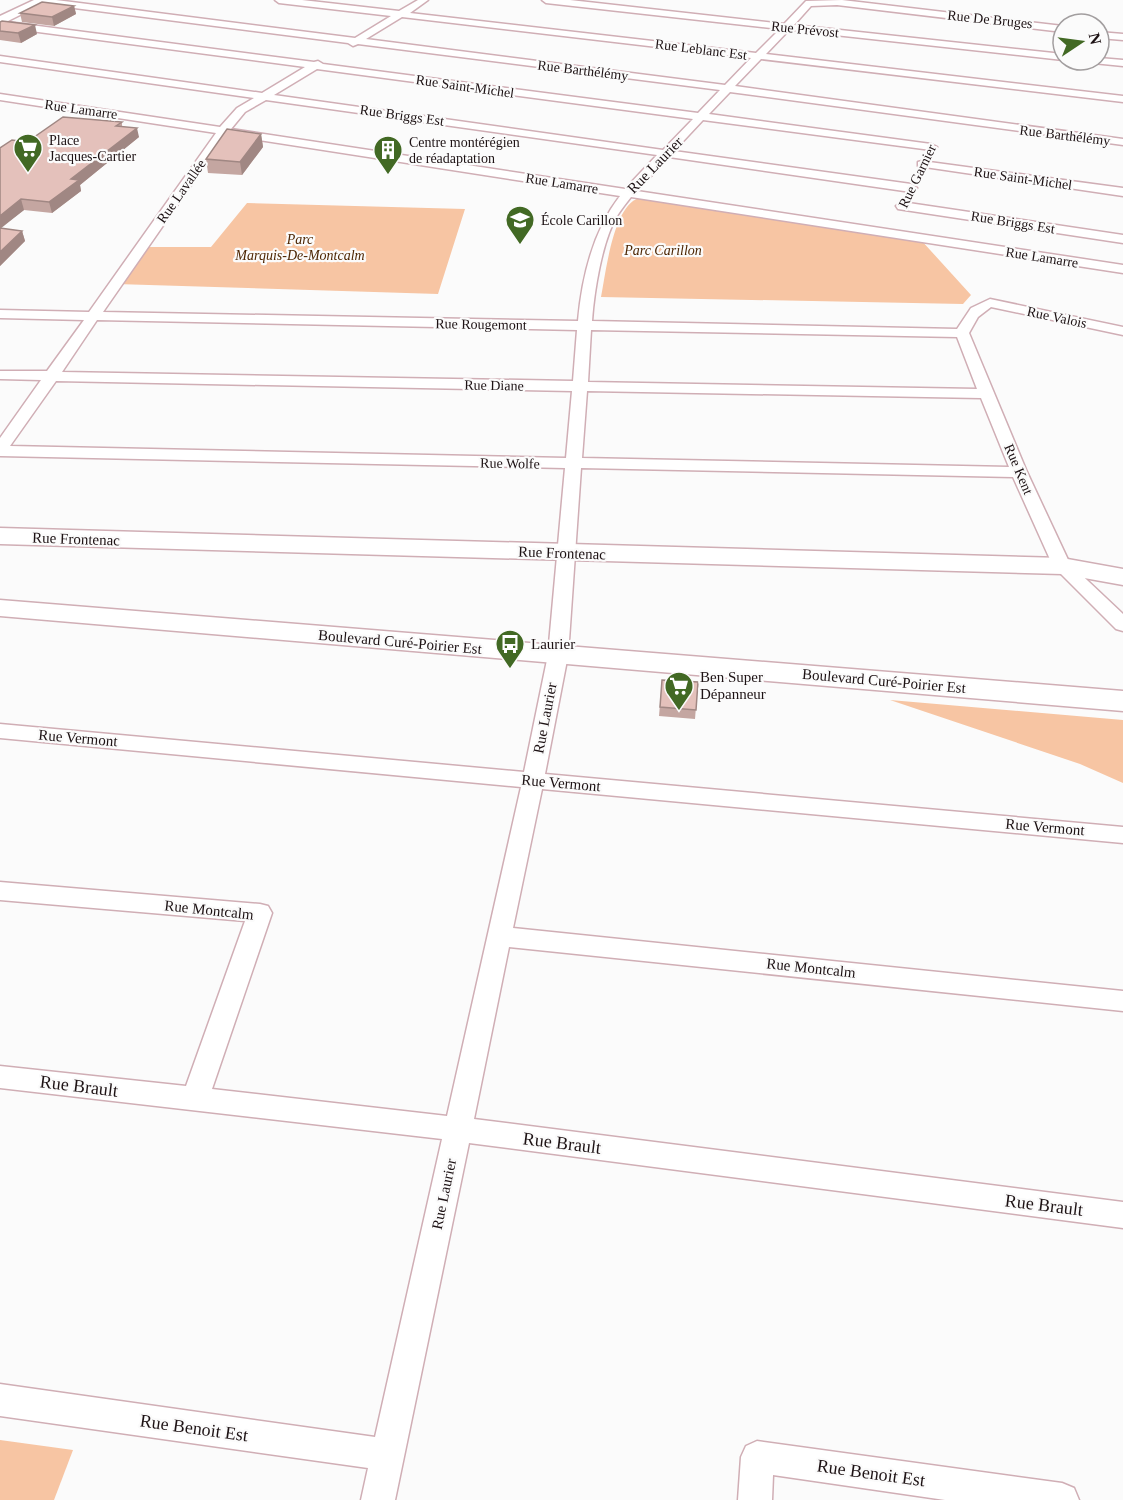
<svg xmlns="http://www.w3.org/2000/svg" width="1123" height="1500" font-family="'Times New Roman',serif">
  <style>
    .green { fill: #f7c5a3 }
    .lines { fill: none; stroke-linecap: round; stroke-linejoin: round }
    .street-casing { stroke: #d0aeb5; stroke-width: 3 }
    .secondary-casing { stroke: #d0aeb5; stroke-width: 3 }
    .street { fill: #fff; fill-rule: evenodd }
    .secondary { fill: #fff; fill-rule: evenodd }
    .wall { fill: #c4a6a1 }
    .shaded-wall { fill: #a08783 }
    .building { fill: #e4c1bb; stroke: #a08783; stroke-width: 1.5 }
    .labels { text-anchor: middle; stroke-width: 4.5; stroke-linejoin: round; paint-order: stroke }
    .far-street-label { font-size: 14px; fill: #1d1214; stroke: #fbfbfb }
    .far-poi-label { font-size: 14px; fill: #1d1214; stroke: #fbfbfb; text-anchor: start }
    .far-park-label { font-size: 14px; font-style: italic; fill: #4d2603; stroke: #fbfbfb }
    .street-label { font-size: 15px; fill: #1d1214; stroke: #fbfbfb }
    .poi-label { font-size: 15px; fill: #1d1214; stroke: #fbfbfb; text-anchor: start }
    .near-street-label { font-size: 18px; fill: #1d1214; stroke: #fbfbfb }
  </style>
  <rect width="100%" height="100%" fill="#fbfbfb"/>
  <!-- green -->
  <g class="green">
    <path d="M 639,198 L 921,240 L 971,295 L 963,304 L 601,297 C 606,272 613,206 639,198 Z"/>
    <path d="M 247,203 L 465,209 L 438,294 L 116,284 L 142,247 L 211,247 Z"/>
    <path d="M 890,700 L 1123,720 L 1123,783 L 1080,764 Z"/>
    <path d="M 0,1440 L 73,1450 L 54,1500 L 0,1500 Z"/>
  </g>
  <g class="lines">
    <!-- street casing -->
    <g class="street-casing">
      <g id="street">
        <path d="M 39,0 L 56,0 L 355,38 L 391,16 L 279,3 L 275,0 L 302,0 L 399,11 L 418,0 L 428,0 L 410,13 L 756,53 L 780,29 L 546,3 L 542,0 L 570,0 L 784,24 L 806,1 L 842,0 L 1063,26 L 1063,32 L 837,5 L 811,6 L 794,25 L 1063,54 L 1063,60 L 789,30 L 766,54 L 1123,96 L 1123,102 L 761,59 L 735,86 L 1123,139 L 1123,145 L 730,92 L 709,114 L 931,144 L 937,147 L 931,150 L 703,120 L 674,151 L 911,184 L 917,188 L 911,192 L 669,157 L 637,191 L 1123,265 L 1123,273 L 631,197 C 626,203 621,210 617,216 C 602,241 594,292 592,321 L 957,329 L 971,308 L 990,299 L 1123,327 L 1123,335 L 991,307 L 978,317 L 969,333 L 1027,472 L 1070,564 L 1123,614 L 1123,631 L 1116,629 L 1053,566 L 1013,477 L 581,468 L 568,655 L 545,774 L 1123,827 L 1123,843 L 542,789 L 513,928 L 1123,991 L 1123,1011 L 509,947 L 474,1119 L 1123,1202 L 1123,1228 L 469,1143 L 395,1500 L 361,1500 L 368,1468 L 0,1416 L 0,1384 L 375,1437 L 442,1139 L 0,1088 L 0,1066 L 186,1086 L 245,921 L 0,900 L 0,882 L 260,904 L 268,906 L 272,913 L 212,1089 L 447,1116 L 521,787 L 0,738 L 0,724 L 524,772 L 548,655 L 565,468 L 0,456 L 0,438 L 41,380 L 0,379 L 0,371 L 47,371 L 84,320 L 0,318 L 0,310 L 89,312 L 216,133 L 0,100 L 0,94 L 220,127 L 237,108 L 254,98 L 0,62 L 0,56 L 262,93 L 305,67 L 0,27 L 0,21 L 314,62 L 318,61 L 323,64 L 698,113 L 720,90 L 358,44 L 353,46 L 348,43 L 43,4 ZM 402,17 L 751,58 L 725,85 L 366,39 ZM 317,69 L 693,119 L 663,150 L 274,95 ZM 266,100 L 657,155 L 625,189 L 231,129 L 245,112 ZM 226,135 L 620,196 C 593,231 582,277 578,321 L 103,312 ZM 97,320 L 577,330 L 573,381 L 62,372 ZM 591,330 L 957,337 L 977,389 L 588,382 ZM 56,381 L 572,391 L 566,458 L 10,446 ZM 587,391 L 981,398 L 1009,467 L 582,458 Z"/>
        <path d="M 1099,32 L 1123,34 L 1123,40 L 1099,38 Z"/>
        <path d="M 1099,58 L 1123,60 L 1123,66 L 1093,63 L 1088,60 L 1099,60 Z"/>
        <path d="M 922,161 L 1123,188 L 1123,196 L 918,166 L 918,162 Z"/>
        <path d="M 902,202 L 1123,235 L 1123,243 L 898,209 L 896,206 Z"/>
        <path d="M 757,1441 L 1062,1483 L 1074,1488 L 1079,1500 L 945,1500 L 773,1475 L 772,1500 L 738,1500 L 741,1457 L 746,1446 Z"/>
      </g>
    </g>
    <!-- secondary casing -->
    <g class="secondary-casing">
      <g id="secondary">
        <path d="M 34,0 L 50,0 L 0,25 L 0,16 Z"/>
        <path d="M 0,528 L 1062,558 L 1123,569 L 1123,585 L 1062,574 L 0,544 Z"/>
        <path d="M 0,600 L 1123,691 L 1123,711 L 0,616 Z"/>
      </g>
    </g>
    <!-- street -->
    <use href="#street" class="street"/>
    <!-- secondary -->
    <use href="#secondary" class="secondary"/>
  </g>
  <!-- wall -->
  <g class="wall">
    <path d="M 74,6 L 76,14 L 54,26 L 22,22 L 20,13 Z"/>
    <path d="M 0,22 L 37,34 L 21,43 L 0,40 Z"/>
    <path d="M 122,122 L 122,126 L 139,137 L 80,185 L 81,191 L 52,213 L 24,210 L 0,228 L 22,231 L 25,241 L 0,266 L 0,148 Z"/>
    <path d="M 261,134 L 263,147 L 242,175 L 208,173 L 206,159 Z"/>
    <path d="M 662,680 L 698,682 L 695,719 L 659,716 Z"/>
  </g>
  <!-- shaded-wall -->
  <g class="shaded-wall">
    <path d="M 74,6 L 76,14 L 54,26 L 52,17 Z"/>
    <path d="M 35,25 L 37,34 L 21,43 L 18,33 Z"/>
    <path d="M 137,128 L 139,137 L 80,185 L 81,191 L 52,213 L 49,202 L 71,179 Z"/>
    <path d="M 261,134 L 263,147 L 242,175 L 240,162 Z"/>
    <path d="M 21,199 L 24,210 L 0,229 L 0,216 Z"/>
    <path d="M 22,231 L 25,241 L 0,266 L 0,252 Z"/>
  </g>
  <!-- building -->
  <g class="building">
    <path d="M 42,2 L 74,6 L 52,17 L 20,13 Z"/>
    <path d="M 2,21 L 35,25 L 18,33 L 0,31 L 0,22 Z"/>
    <path d="M 63,117 L 122,122 L 116,126 L 137,128 L 71,179 L 79,180 L 49,202 L 21,199 L 0,216 L 0,148 L 12,140 L 27,142 Z"/>
    <path d="M 227,129 L 261,134 L 240,162 L 206,159 Z"/>
    <path d="M 0,228 L 22,231 L 0,252 Z"/>
    <path d="M 662,680 L 698,682 L 696,710 L 660,707 Z"/>
  </g>
  <!-- icons -->
  <defs>
    <g id="supermarket-pin" transform="scale(1.5)"><path d="M0 17L-7.5 6A9.5 9.5 0 1 1 7.5 6Z" fill="#426924" stroke="#fbfbfb"/><path d="M-6-5.5h2.5l.6 2H6L4.5 2H-2.5L-4.4-4H-6ZM-1.5 3.2a1.3 1.3 0 1 0 .1 0ZM3 3.2a1.3 1.3 0 1 0 .1 0Z" fill="#fff"/></g>
    <g id="building-pin" transform="scale(1.5)"><path d="M0 17L-7.5 6A9.5 9.5 0 1 1 7.5 6Z" fill="#426924" stroke="#fbfbfb"/><path d="M-4-6H4V6H1V3H-1V6H-4ZM-2.5-4.3h1.7v1.8h-1.7ZM.8-4.3h1.7v1.8H.8ZM-2.5-1h1.7V.8h-1.7ZM.8-1h1.7V.8H.8Z" fill="#fff"/></g>
    <g id="school-pin" transform="scale(1.5)"><path d="M0 17L-7.5 6A9.5 9.5 0 1 1 7.5 6Z" fill="#426924" stroke="#fbfbfb"/><path d="M0-5L7-2L0 1L-7-2ZM-4 1L0 2.5L4 1V4Q0 6-4 4Z" fill="#fff"/></g>
    <g id="bus-pin" transform="scale(1.5)"><path d="M0 17L-7.5 6A9.5 9.5 0 1 1 7.5 6Z" fill="#426924" stroke="#fbfbfb"/><path d="M-5-6H5V4H4V6H2V4H-2V6H-4V4H-5ZM-3.5-4V0h7V-4ZM-3.5 1.2v1.5H-2V1.2ZM2 1.2v1.5H3.5V1.2Z" fill="#fff"/></g>
  </defs>
  <g fill-rule="evenodd">
    <use href="#supermarket-pin" x="28" y="148"/>
    <use href="#building-pin" x="388" y="150"/>
    <use href="#school-pin" x="520" y="220"/>
    <use href="#bus-pin" x="510" y="644"/>
    <use href="#supermarket-pin" x="679" y="686"/>
  </g>
  <g class="labels">
    <!-- far-street labels -->
    <g class="far-street-label">
      <text transform="translate(990 19) rotate(6)" y="5">Rue De Bruges</text>
      <text transform="translate(805 29) rotate(6)" y="5">Rue Prévost</text>
      <text transform="translate(701 49) rotate(7)" y="5">Rue Leblanc Est</text>
      <text transform="translate(583 70) rotate(7)" y="5">Rue Barthélémy</text>
      <text transform="translate(465 86) rotate(8)" y="5">Rue Saint-Michel</text>
      <text transform="translate(81 109) rotate(8)" y="5">Rue Lamarre</text>
      <text transform="translate(402 115) rotate(8)" y="5">Rue Briggs Est</text>
      <text transform="translate(1065 135) rotate(7)" y="5">Rue Barthélémy</text>
      <text transform="translate(917 176) rotate(-64)" y="5">Rue Garnier</text>
      <text transform="translate(1023 178) rotate(8)" y="5">Rue Saint-Michel</text>
      <text transform="translate(562 183) rotate(9)" y="5">Rue Lamarre</text>
      <text transform="translate(181 191) rotate(-55)" y="5">Rue Lavallée</text>
      <text transform="translate(1013 222) rotate(9)" y="5">Rue Briggs Est</text>
      <text transform="translate(1042 257) rotate(9)" y="5">Rue Lamarre</text>
      <text transform="translate(1057 317) rotate(12)" y="5">Rue Valois</text>
      <text transform="translate(481 324) rotate(1)" y="5">Rue Rougemont</text>
      <text transform="translate(494 385) rotate(1)" y="5">Rue Diane</text>
      <text transform="translate(510 463) rotate(1)" y="5">Rue Wolfe</text>
      <text transform="translate(1019 469) rotate(67)" y="5">Rue Kent</text>
    </g>
    <!-- far-poi labels -->
    <g class="far-poi-label">
      <text x="49" y="145">Place<tspan x="49" dy="16">Jacques-Cartier</tspan></text>
      <text x="409" y="147">Centre montérégien<tspan x="409" dy="16">de réadaptation</tspan></text>
      <text x="541" y="225">École Carillon</text>
    </g>
    <!-- far-park labels -->
    <g class="far-park-label">
      <text x="300" y="244">Parc<tspan x="300" dy="16">Marquis-De-Montcalm</tspan></text>
      <text x="663" y="255">Parc Carillon</text>
    </g>
    <!-- street labels -->
    <g class="street-label">
      <text transform="translate(655 165) rotate(-46)" y="5">Rue Laurier</text>
      <text transform="translate(76 539) rotate(2)" y="5">Rue Frontenac</text>
      <text transform="translate(562 553) rotate(2)" y="5">Rue Frontenac</text>
      <text transform="translate(400 642) rotate(5)" y="5">Boulevard Curé-Poirier Est</text>
      <text transform="translate(884 681) rotate(5)" y="5">Boulevard Curé-Poirier Est</text>
      <text transform="translate(545 718) rotate(-79)" y="5">Rue Laurier</text>
      <text transform="translate(78 738) rotate(5)" y="5">Rue Vermont</text>
      <text transform="translate(561 783) rotate(5)" y="5">Rue Vermont</text>
      <text transform="translate(1045 827) rotate(5)" y="5">Rue Vermont</text>
      <text transform="translate(209 910) rotate(6)" y="5">Rue Montcalm</text>
      <text transform="translate(811 968) rotate(6)" y="5">Rue Montcalm</text>
      <text transform="translate(444 1194) rotate(-78)" y="5">Rue Laurier</text>
    </g>
    <!-- poi labels -->
    <g class="poi-label">
      <text x="531" y="649">Laurier</text>
      <text x="700" y="682">Ben Super<tspan x="700" dy="17">Dépanneur</tspan></text>
    </g>
    <!-- near-street labels -->
    <g class="near-street-label">
      <text transform="translate(79 1086) rotate(7)" y="6">Rue Brault</text>
      <text transform="translate(562 1143) rotate(7)" y="6">Rue Brault</text>
      <text transform="translate(1044 1205) rotate(7)" y="6">Rue Brault</text>
      <text transform="translate(194 1428) rotate(8)" y="6">Rue Benoit Est</text>
      <text transform="translate(871 1473) rotate(8)" y="6">Rue Benoit Est</text>
    </g>
  </g>
  <!-- north arrow -->
  <g transform="translate(1081 42) rotate(77)"><circle r="28" fill="#fbfbfb" stroke="#a29e9f" stroke-width="1.5"/>
  <path d="M0-4.5L10 22L0 15L-10 22Z" fill="#426924"/>
  <text y="-9" font-size="16" font-weight="bold" text-anchor="middle" fill="#1d1214">N</text>
  </g>
</svg>
